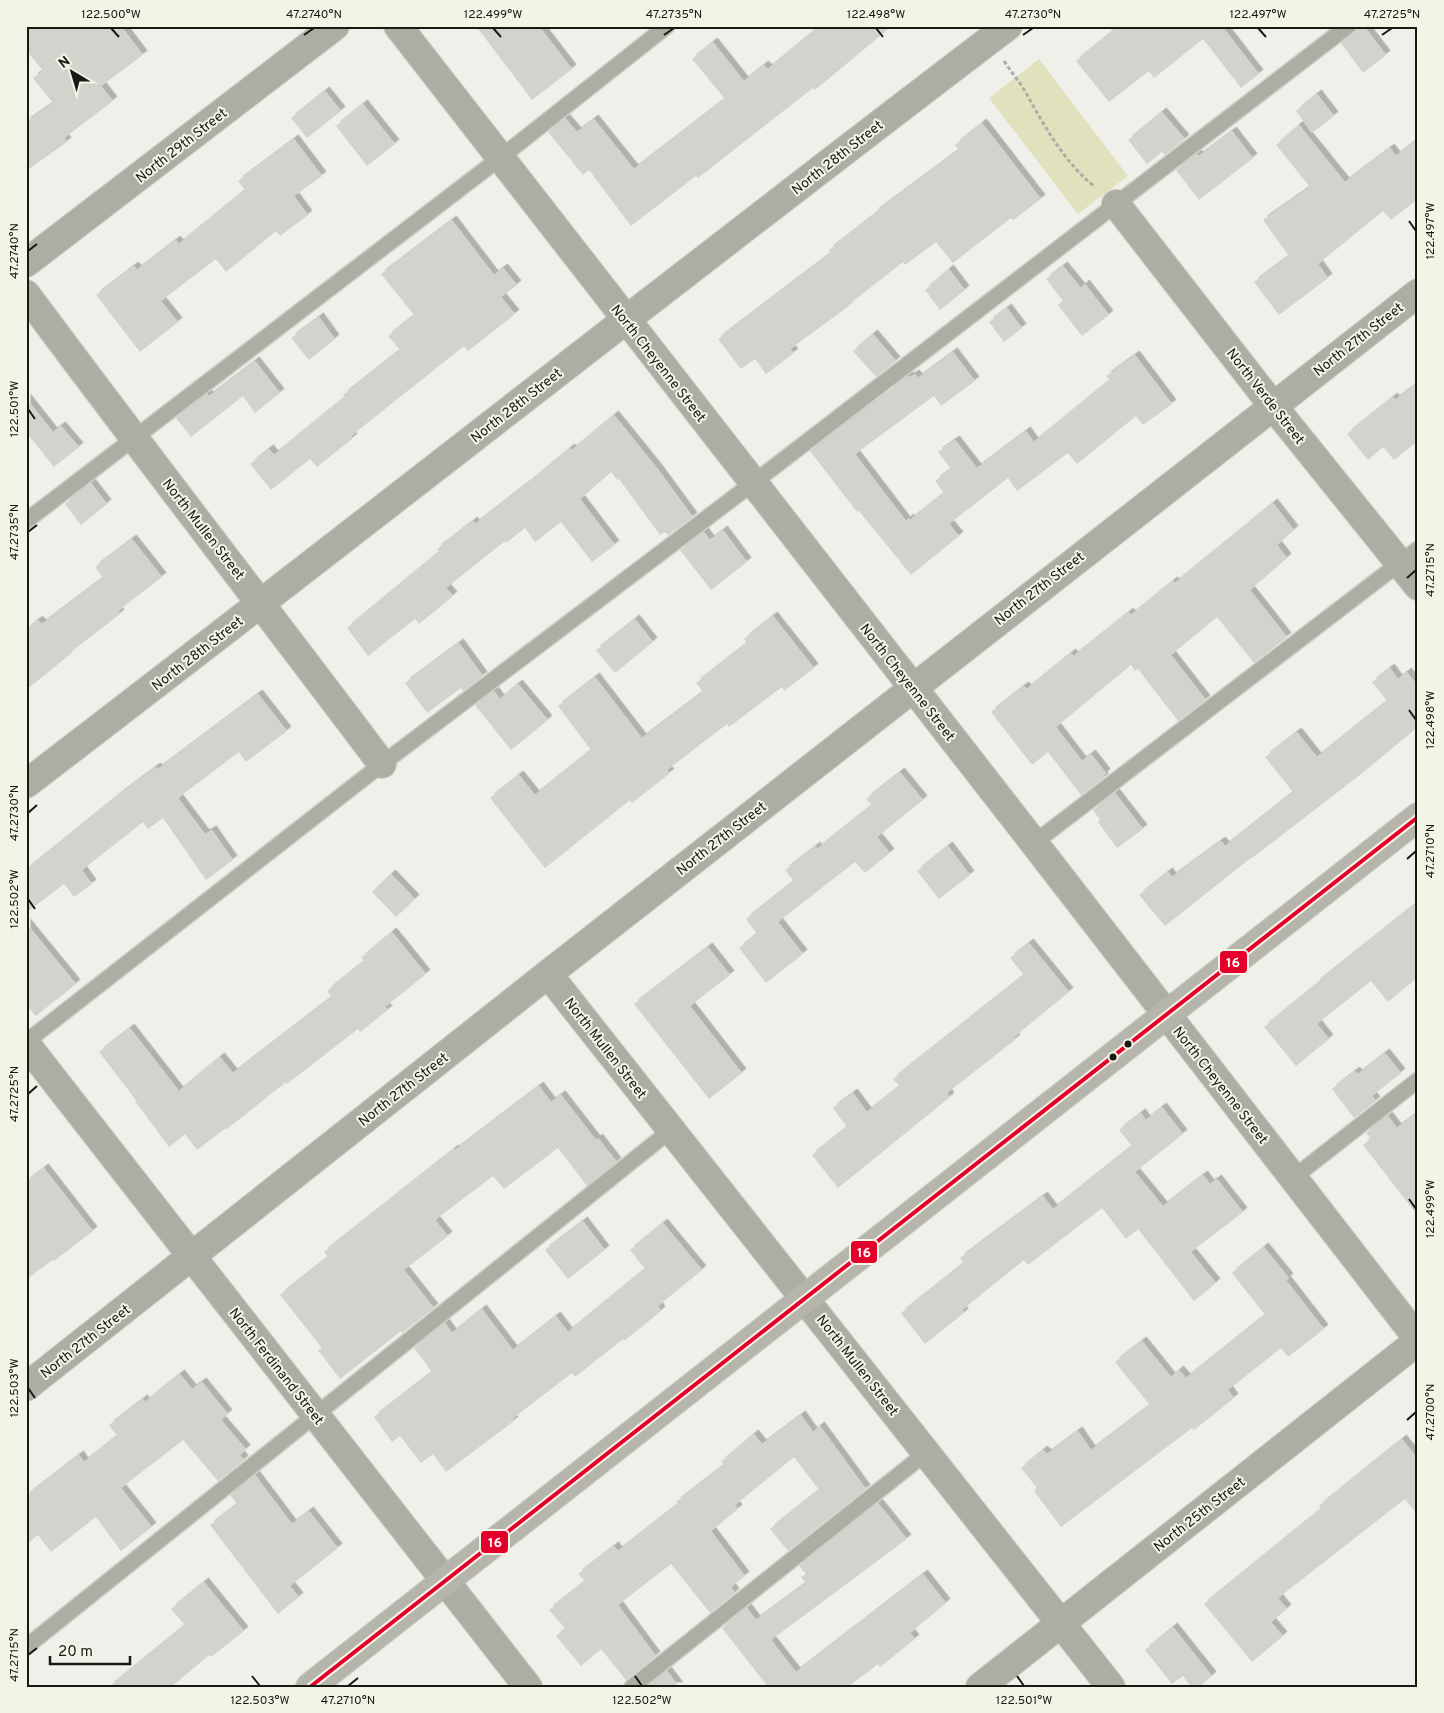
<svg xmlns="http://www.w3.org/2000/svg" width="1444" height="1713" font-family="Overpass,sans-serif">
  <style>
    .green { fill: #e1e1bd }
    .building { fill: #d3d3ce; filter: url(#shadow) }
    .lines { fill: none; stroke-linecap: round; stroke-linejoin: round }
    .lane-casing { stroke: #cdcdc9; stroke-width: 18 }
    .street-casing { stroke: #cdcdc9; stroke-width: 30 }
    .secondary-casing { stroke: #cdcdc9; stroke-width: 30 }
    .path { stroke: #adada6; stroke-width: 3; stroke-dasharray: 4 2.5; stroke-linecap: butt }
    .lane { stroke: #adada3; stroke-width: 15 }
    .street { stroke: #adada3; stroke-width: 28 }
    .secondary { stroke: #b5b5ab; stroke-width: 28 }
    .bus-1-casing { stroke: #f4f4e6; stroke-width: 8 }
    .bus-1 { stroke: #e4002b; stroke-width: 4 }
    .ticks { fill: none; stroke: #191914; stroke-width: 2 }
    .bus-dot { fill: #191914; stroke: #f4f4e6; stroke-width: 2 }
    .labels { text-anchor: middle; stroke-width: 4; stroke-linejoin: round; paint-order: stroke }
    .street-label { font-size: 14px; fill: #191914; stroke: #f4f4e6 }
    .line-badge { stroke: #f4f4e6; stroke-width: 2 }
    .badge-label { font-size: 14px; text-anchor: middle; font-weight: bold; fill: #fff }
    .neatline { fill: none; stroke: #191914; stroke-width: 2 }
    .ticks-label { font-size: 12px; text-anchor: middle; fill: #191914 }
  </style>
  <defs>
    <filter id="shadow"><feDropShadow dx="4.5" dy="-4.5" stdDeviation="0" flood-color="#0004"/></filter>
  </defs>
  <rect width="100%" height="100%" fill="#f0f0ea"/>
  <!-- green -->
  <path class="green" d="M 1039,59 L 1128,176 L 1078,214 L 989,98 Z"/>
  <!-- building -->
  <g class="building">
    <path d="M 26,26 L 121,26 L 143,55 L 101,86 L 113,101 L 64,138 L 67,142 L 26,171 L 26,122 L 53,103 L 33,78 L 43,71 L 26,50 Z"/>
    <path d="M 476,26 L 539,26 L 572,69 L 532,100 Z"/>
    <path d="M 820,26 L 892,26 L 815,90 L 813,88 L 698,178 L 696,176 L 631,226 L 589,170 L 583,175 L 548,132 L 565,118 L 577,132 L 594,119 L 634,169 L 725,99 L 692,59 L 713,42 L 744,81 L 764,65 L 768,69 Z"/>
    <path d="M 1119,26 L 1222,26 L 1259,74 L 1241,88 L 1203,39 L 1154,78 L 1149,71 L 1109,102 L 1076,61 Z"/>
    <path d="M 1361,26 L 1364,26 L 1386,55 L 1363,73 L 1341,43 Z"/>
    <path d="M 325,91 L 341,111 L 307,138 L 291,118 Z"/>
    <path d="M 1317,94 L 1334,116 L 1312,133 L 1296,111 Z"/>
    <path d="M 363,104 L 395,144 L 367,166 L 336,126 Z"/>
    <path d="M 1162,112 L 1185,139 L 1165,155 L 1162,152 L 1147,164 L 1128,140 Z"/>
    <path d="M 982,123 L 1041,199 L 1013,220 L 1011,218 L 953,263 L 936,242 L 905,265 L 903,262 L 848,305 L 849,306 L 790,349 L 794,353 L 766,374 L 755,359 L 741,369 L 718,339 L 831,253 L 829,250 L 875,214 L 874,213 L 959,150 L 955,145 Z"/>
    <path d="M 1299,125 L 1345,182 L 1390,148 L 1396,156 L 1418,139 L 1418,199 L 1391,220 L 1383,211 L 1318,264 L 1328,278 L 1279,315 L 1254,282 L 1289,256 L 1263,220 L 1310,187 L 1276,145 Z"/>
    <path d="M 1232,131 L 1253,158 L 1199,200 L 1176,170 L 1197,154 L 1199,156 Z"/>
    <path d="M 294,139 L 322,176 L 294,196 L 308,215 L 280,236 L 276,231 L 226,272 L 216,259 L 161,301 L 178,322 L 140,352 L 96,295 L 134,266 L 137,270 L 176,240 L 179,244 L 245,190 L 238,181 Z"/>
    <path d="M 452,220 L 494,275 L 503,268 L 517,285 L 501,297 L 515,314 L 468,351 L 464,346 L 351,436 L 353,438 L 317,467 L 310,459 L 271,490 L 250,464 L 269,449 L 274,455 L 345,397 L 343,395 L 400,350 L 388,336 L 414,315 L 381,274 Z"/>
    <path d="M 1063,266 L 1081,288 L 1085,284 L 1109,315 L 1082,336 L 1058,305 L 1063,301 L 1046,279 Z"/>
    <path d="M 949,269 L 965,290 L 940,310 L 925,290 Z"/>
    <path d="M 1007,308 L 1022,328 L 1004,342 L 989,322 Z"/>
    <path d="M 319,317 L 335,339 L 309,360 L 291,338 Z"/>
    <path d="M 873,334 L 896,361 L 876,377 L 853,351 Z"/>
    <path d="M 953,352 L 975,381 L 941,406 L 934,396 L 855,454 L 906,521 L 909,518 L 910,520 L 944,493 L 935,481 L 951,469 L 938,452 L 955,440 L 977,468 L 1026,431 L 1034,442 L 1110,380 L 1106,376 L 1135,355 L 1172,404 L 1143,425 L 1136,416 L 1077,464 L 1068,453 L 1017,491 L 1008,478 L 949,524 L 959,536 L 911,575 L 859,511 L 857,512 L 810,451 L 889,392 L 888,391 L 908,376 L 910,377 L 915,374 L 918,378 Z"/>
    <path d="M 255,361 L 280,393 L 255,413 L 243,396 L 191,437 L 176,418 L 207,394 L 209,396 Z"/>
    <path d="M 1418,383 L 1418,441 L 1394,460 L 1383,447 L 1368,460 L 1347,434 L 1393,397 L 1395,400 Z"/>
    <path d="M 26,398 L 53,432 L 61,426 L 79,447 L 54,467 L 26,432 Z"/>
    <path d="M 614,415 L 657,468 L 693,517 L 668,535 L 665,532 L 660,535 L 619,479 L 617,480 L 611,472 L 580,499 L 615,545 L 592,562 L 561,522 L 535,542 L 525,528 L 506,543 L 505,541 L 446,588 L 453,596 L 419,624 L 415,619 L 368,656 L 347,628 L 439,552 L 437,549 L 473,521 L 475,524 L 528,483 L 570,448 L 572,450 Z"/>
    <path d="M 91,483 L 107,504 L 81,525 L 65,504 Z"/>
    <path d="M 1273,503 L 1294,530 L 1277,545 L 1287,558 L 1250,590 L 1287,637 L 1254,663 L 1217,617 L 1171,655 L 1206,700 L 1178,721 L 1138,669 L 1135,671 L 1131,665 L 1056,727 L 1082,761 L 1091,754 L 1106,773 L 1103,776 L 1104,778 L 1081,795 L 1048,752 L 1032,765 L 991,712 L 1024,686 L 1027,689 L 1071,653 L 1074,656 L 1129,612 L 1131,615 L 1173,581 L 1175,583 Z"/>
    <path d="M 723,530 L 747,562 L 711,590 L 680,550 L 704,532 L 710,540 Z"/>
    <path d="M 132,539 L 162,577 L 118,611 L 120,614 L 67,655 L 68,656 L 26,690 L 26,630 L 38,620 L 42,624 L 103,578 L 95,567 Z"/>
    <path d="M 773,616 L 814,668 L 784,691 L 782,687 L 729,727 L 727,724 L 667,770 L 670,773 L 632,803 L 630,800 L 545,868 L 490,798 L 519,775 L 535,795 L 591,750 L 558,706 L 595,677 L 642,738 L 703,692 L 696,683 L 747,643 L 744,639 Z"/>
    <path d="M 635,619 L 653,642 L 615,673 L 596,650 Z"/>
    <path d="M 459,643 L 483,676 L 463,691 L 461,688 L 427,713 L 405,683 Z"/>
    <path d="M 1390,668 L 1398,679 L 1407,672 L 1418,686 L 1418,727 L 1356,778 L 1252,858 L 1252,857 L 1165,926 L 1139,895 L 1168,872 L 1172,877 L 1221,841 L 1225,846 L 1293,792 L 1265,757 L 1297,732 L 1317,757 L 1387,701 L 1372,682 Z"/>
    <path d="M 518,684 L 548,720 L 511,750 L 475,705 L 494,691 L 500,699 Z"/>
    <path d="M 258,694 L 287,731 L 246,762 L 239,752 L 178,798 L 205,834 L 212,830 L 233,860 L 206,880 L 163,818 L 148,829 L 143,822 L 82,870 L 92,884 L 74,897 L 64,884 L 26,913 L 26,870 L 121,793 L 156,767 L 158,769 Z"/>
    <path d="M 900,772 L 923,800 L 877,837 L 890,853 L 865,873 L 855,862 L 778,922 L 803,954 L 766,983 L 739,948 L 757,934 L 746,919 L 794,881 L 785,870 L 816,846 L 817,849 L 872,805 L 866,799 Z"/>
    <path d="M 1115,793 L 1143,829 L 1117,848 L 1098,822 L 1100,820 L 1093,810 Z"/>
    <path d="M 948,846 L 970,875 L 939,899 L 917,871 Z"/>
    <path d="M 391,874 L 415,899 L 396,917 L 372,892 Z"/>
    <path d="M 1418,902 L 1418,977 L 1388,1002 L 1371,981 L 1317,1024 L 1329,1039 L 1296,1066 L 1264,1027 L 1317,984 L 1316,983 Z"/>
    <path d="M 26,923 L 76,984 L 36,1016 L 26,1005 Z"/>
    <path d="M 392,932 L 426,974 L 385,1007 L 388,1010 L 360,1032 L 358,1029 L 287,1084 L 286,1082 L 227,1129 L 226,1128 L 197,1150 L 185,1134 L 169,1147 L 135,1101 L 136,1100 L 99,1052 L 130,1028 L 179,1091 L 220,1057 L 233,1073 L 332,997 L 327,991 L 364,961 L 361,958 Z"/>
    <path d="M 1029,943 L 1069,992 L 1014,1037 L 1016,1039 L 947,1093 L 950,1097 L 838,1188 L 812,1155 L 847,1127 L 833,1108 L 853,1093 L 867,1112 L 900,1086 L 893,1079 L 1024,975 L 1010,958 Z"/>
    <path d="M 708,947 L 730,975 L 690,1006 L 742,1073 L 709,1099 L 634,1004 Z"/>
    <path d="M 1385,1053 L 1401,1073 L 1372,1096 L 1376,1101 L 1354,1118 L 1332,1089 L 1355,1071 L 1358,1074 Z"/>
    <path d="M 539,1086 L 551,1102 L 561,1095 L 596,1140 L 598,1138 L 617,1162 L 587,1186 L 558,1148 L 504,1189 L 493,1176 L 435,1220 L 448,1236 L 404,1270 L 434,1308 L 402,1333 L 401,1331 L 340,1379 L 318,1350 L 322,1348 L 280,1295 L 328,1257 L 324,1252 L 454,1149 L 455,1150 Z"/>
    <path d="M 1162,1107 L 1183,1134 L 1135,1172 L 1163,1206 L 1203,1175 L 1210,1184 L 1217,1179 L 1243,1212 L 1191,1252 L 1216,1283 L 1194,1301 L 1138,1229 L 1126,1239 L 1102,1208 L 1028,1265 L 1024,1260 L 962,1310 L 964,1313 L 925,1344 L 901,1313 L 964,1263 L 960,1258 L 1043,1196 L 1053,1209 L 1132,1146 L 1119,1130 L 1141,1113 L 1146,1120 Z"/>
    <path d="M 1418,1112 L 1418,1216 L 1363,1145 L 1371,1139 L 1366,1133 L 1388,1116 L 1397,1128 Z"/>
    <path d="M 44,1168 L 93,1231 L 54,1261 L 52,1260 L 26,1280 L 26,1182 Z"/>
    <path d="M 583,1221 L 605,1250 L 568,1279 L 545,1250 Z"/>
    <path d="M 663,1223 L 702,1270 L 658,1306 L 661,1311 L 624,1341 L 623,1339 L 575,1377 L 572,1373 L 512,1419 L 514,1421 L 446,1472 L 433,1454 L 421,1463 L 400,1436 L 392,1442 L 374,1417 L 432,1372 L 414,1348 L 445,1323 L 452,1333 L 482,1309 L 513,1350 L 556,1316 L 568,1332 L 645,1269 L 630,1250 Z"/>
    <path d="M 1264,1247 L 1289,1278 L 1286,1280 L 1324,1329 L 1288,1357 L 1281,1348 L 1228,1390 L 1234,1398 L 1194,1430 L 1192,1428 L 1061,1527 L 1034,1491 L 1037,1488 L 1021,1468 L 1043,1450 L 1047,1454 L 1078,1431 L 1091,1450 L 1150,1405 L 1115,1362 L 1142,1341 L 1171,1377 L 1179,1370 L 1186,1378 L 1265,1315 L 1232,1273 Z"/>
    <path d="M 180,1374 L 192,1389 L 202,1382 L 228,1414 L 221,1420 L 246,1449 L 240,1455 L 244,1460 L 218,1481 L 183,1440 L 121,1488 L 152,1527 L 121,1551 L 96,1517 L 51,1552 L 38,1535 L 26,1545 L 26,1496 L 79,1455 L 84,1462 L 117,1436 L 109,1425 L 143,1399 L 145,1402 Z"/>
    <path d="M 801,1415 L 813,1432 L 820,1426 L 866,1489 L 788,1551 L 770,1529 L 819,1490 L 794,1457 L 735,1505 L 738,1509 L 711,1531 L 745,1576 L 731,1587 L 735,1593 L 710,1613 L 671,1564 L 618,1605 L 656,1656 L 626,1680 L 601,1649 L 581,1666 L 556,1636 L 565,1628 L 549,1610 L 585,1581 L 578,1574 L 614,1546 L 618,1551 L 678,1504 L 676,1502 L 724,1465 L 721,1462 L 754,1434 L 762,1444 Z"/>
    <path d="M 1402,1439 L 1418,1459 L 1418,1515 L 1405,1499 L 1278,1598 L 1287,1609 L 1271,1622 L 1283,1636 L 1252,1662 L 1204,1604 L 1321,1509 L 1319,1506 Z"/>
    <path d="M 255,1475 L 292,1524 L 309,1511 L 338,1548 L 290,1586 L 299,1597 L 278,1614 L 210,1525 L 237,1504 L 230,1495 Z"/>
    <path d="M 878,1503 L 907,1539 L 771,1640 L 796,1672 L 923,1574 L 946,1603 L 910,1633 L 915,1639 L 880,1667 L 878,1664 L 848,1687 L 768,1687 L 722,1628 L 747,1608 L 756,1620 L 806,1583 L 801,1577 L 806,1574 L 799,1566 Z"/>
    <path d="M 204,1582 L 244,1631 L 211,1657 L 209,1655 L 171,1687 L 109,1687 L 185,1625 L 171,1609 Z"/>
    <path d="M 1173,1627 L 1212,1676 L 1199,1687 L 1191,1687 L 1183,1676 L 1172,1684 L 1145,1650 Z"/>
    <path d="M 667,1671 L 679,1687 L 647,1687 Z"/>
  </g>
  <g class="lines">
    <!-- lane casing -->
    <g class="lane-casing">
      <g id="lane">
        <path d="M 26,521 L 500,158 L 667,26"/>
        <path d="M 1034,843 L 1418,549"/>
        <path d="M 26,1042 L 382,764 L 753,483 L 1348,26"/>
        <path d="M 1293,1178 L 1418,1080"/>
        <path d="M 26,1647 L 671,1130"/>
        <path d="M 632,1687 L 926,1453"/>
      </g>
    </g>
    <!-- street casing -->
    <g class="street-casing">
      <g id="street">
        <path d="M 398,26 L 1034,843 L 1418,1339"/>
        <path d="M 1116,204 L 1273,406 L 1418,586"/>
        <path d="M 26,263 L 335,26"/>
        <path d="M 26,294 C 143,452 264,607 382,764"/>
        <path d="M 26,784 C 354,533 679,276 1008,26"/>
        <path d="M 548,974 L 1111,1687"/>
        <path d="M 26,1044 L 528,1687"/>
        <path d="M 26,1387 L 548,974 L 1418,293"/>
        <path d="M 980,1687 L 1418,1341"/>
      </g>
    </g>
    <!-- secondary casing -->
    <g class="secondary-casing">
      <path id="secondary" d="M 310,1687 L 1418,817"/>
    </g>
    <!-- path -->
    <path class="path" d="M 1004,61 C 1011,72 1020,82 1026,93 C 1045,127 1064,162 1095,187"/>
    <!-- lane -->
    <use href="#lane" class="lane"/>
    <!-- street -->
    <use href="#street" class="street"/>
    <!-- secondary -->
    <use href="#secondary" class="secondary"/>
    <!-- bus-1 casing -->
    <g class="bus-1-casing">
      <path id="bus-1" d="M 310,1687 L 1418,817"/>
    </g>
    <!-- bus-1 -->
    <use href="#bus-1" class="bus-1"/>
  </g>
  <!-- ticks -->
  <path class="ticks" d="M 111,28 L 119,37M 493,28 L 501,37M 876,28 L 883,37M 1258,28 L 1266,37M 304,35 L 314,28M 664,35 L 674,28M 1023,35 L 1033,28M 1382,35 L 1392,28M 1409,221 L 1416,231M 28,251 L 37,244M 28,409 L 35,419M 28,532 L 37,525M 1407,578 L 1416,570M 1409,710 L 1416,720M 28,813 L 37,805M 1407,859 L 1416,851M 28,899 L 35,909M 28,1094 L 37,1086M 1409,1199 L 1416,1209M 28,1388 L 35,1398M 1407,1420 L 1416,1412M 28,1655 L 37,1648M 252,1676 L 260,1686M 635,1676 L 642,1686M 1017,1676 L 1024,1686M 348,1686 L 358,1678"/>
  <!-- markers -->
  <g class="bus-dot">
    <circle cx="1128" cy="1044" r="4.5"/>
    <circle cx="1113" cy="1057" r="4.5"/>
  </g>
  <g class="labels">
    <!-- street labels -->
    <g class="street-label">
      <text transform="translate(181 145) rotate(-38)" y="5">North 29th Street</text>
      <text transform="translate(837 157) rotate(-38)" y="5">North 28th Street</text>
      <text transform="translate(1358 339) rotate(-38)" y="5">North 27th Street</text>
      <text transform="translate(659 363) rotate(52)" y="5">North Cheyenne Street</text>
      <text transform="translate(1266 396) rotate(52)" y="5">North Verde Street</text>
      <text transform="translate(516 405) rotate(-38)" y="5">North 28th Street</text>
      <text transform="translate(204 529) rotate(52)" y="5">North Mullen Street</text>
      <text transform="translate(1039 588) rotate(-38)" y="5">North 27th Street</text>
      <text transform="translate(197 653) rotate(-38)" y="5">North 28th Street</text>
      <text transform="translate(908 682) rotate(52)" y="5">North Cheyenne Street</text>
      <text transform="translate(721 838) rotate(-38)" y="5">North 27th Street</text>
      <text transform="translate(606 1048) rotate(52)" y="5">North Mullen Street</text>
      <text transform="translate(1221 1085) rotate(52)" y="5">North Cheyenne Street</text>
      <text transform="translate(403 1089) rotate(-38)" y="5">North 27th Street</text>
      <text transform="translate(85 1341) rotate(-38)" y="5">North 27th Street</text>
      <text transform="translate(858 1365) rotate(52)" y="5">North Mullen Street</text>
      <text transform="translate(277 1366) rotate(52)" y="5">North Ferdinand Street</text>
      <text transform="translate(1199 1514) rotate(-38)" y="5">North 25th Street</text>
    </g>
  </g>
  <g class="line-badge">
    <rect x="1219" y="950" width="29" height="24" rx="5" fill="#e4002b"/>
    <rect x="850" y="1240" width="28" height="24" rx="5" fill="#e4002b"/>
    <rect x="480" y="1530" width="29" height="24" rx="5" fill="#e4002b"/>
  </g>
  <g class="badge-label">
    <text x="1233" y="967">16</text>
    <text x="864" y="1257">16</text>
    <text x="495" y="1547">16</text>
  </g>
  <!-- border -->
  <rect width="1444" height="1713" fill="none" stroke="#f4f4e6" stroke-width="55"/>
  <!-- north arrow -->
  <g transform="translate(72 72) rotate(322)" stroke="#f4f4e6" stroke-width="4" paint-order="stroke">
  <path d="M0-4L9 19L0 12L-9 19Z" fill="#191914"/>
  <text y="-8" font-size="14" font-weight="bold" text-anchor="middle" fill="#191914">N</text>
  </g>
  <!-- scale -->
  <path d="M50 1656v8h80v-8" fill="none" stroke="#191914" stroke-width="2.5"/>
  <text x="58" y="1656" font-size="15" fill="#191914" stroke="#f4f4e6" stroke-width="4" paint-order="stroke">20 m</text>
  <rect x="28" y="28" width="1388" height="1658" class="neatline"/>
  <g class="ticks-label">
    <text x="111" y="18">122.500°W</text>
    <text x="314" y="18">47.2740°N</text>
    <text x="493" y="18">122.499°W</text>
    <text x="674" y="18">47.2735°N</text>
    <text x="876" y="18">122.498°W</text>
    <text x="1033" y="18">47.2730°N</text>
    <text x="1258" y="18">122.497°W</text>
    <text x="1392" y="18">47.2725°N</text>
    <text transform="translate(1430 231) rotate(-90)" y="4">122.497°W</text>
    <text transform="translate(14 251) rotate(-90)" y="4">47.2740°N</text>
    <text transform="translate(14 409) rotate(-90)" y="4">122.501°W</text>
    <text transform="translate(14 532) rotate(-90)" y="4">47.2735°N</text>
    <text transform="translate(1430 570) rotate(-90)" y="4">47.2715°N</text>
    <text transform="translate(1430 720) rotate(-90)" y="4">122.498°W</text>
    <text transform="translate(14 813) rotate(-90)" y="4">47.2730°N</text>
    <text transform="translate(1430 851) rotate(-90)" y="4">47.2710°N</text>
    <text transform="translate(14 899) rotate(-90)" y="4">122.502°W</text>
    <text transform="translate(14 1094) rotate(-90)" y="4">47.2725°N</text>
    <text transform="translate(1430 1209) rotate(-90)" y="4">122.499°W</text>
    <text transform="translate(14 1388) rotate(-90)" y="4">122.503°W</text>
    <text transform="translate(1430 1412) rotate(-90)" y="4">47.2700°N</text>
    <text transform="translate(14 1655) rotate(-90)" y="4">47.2715°N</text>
    <text x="260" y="1704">122.503°W</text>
    <text x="348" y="1704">47.2710°N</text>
    <text x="642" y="1704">122.502°W</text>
    <text x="1024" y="1704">122.501°W</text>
  </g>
</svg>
